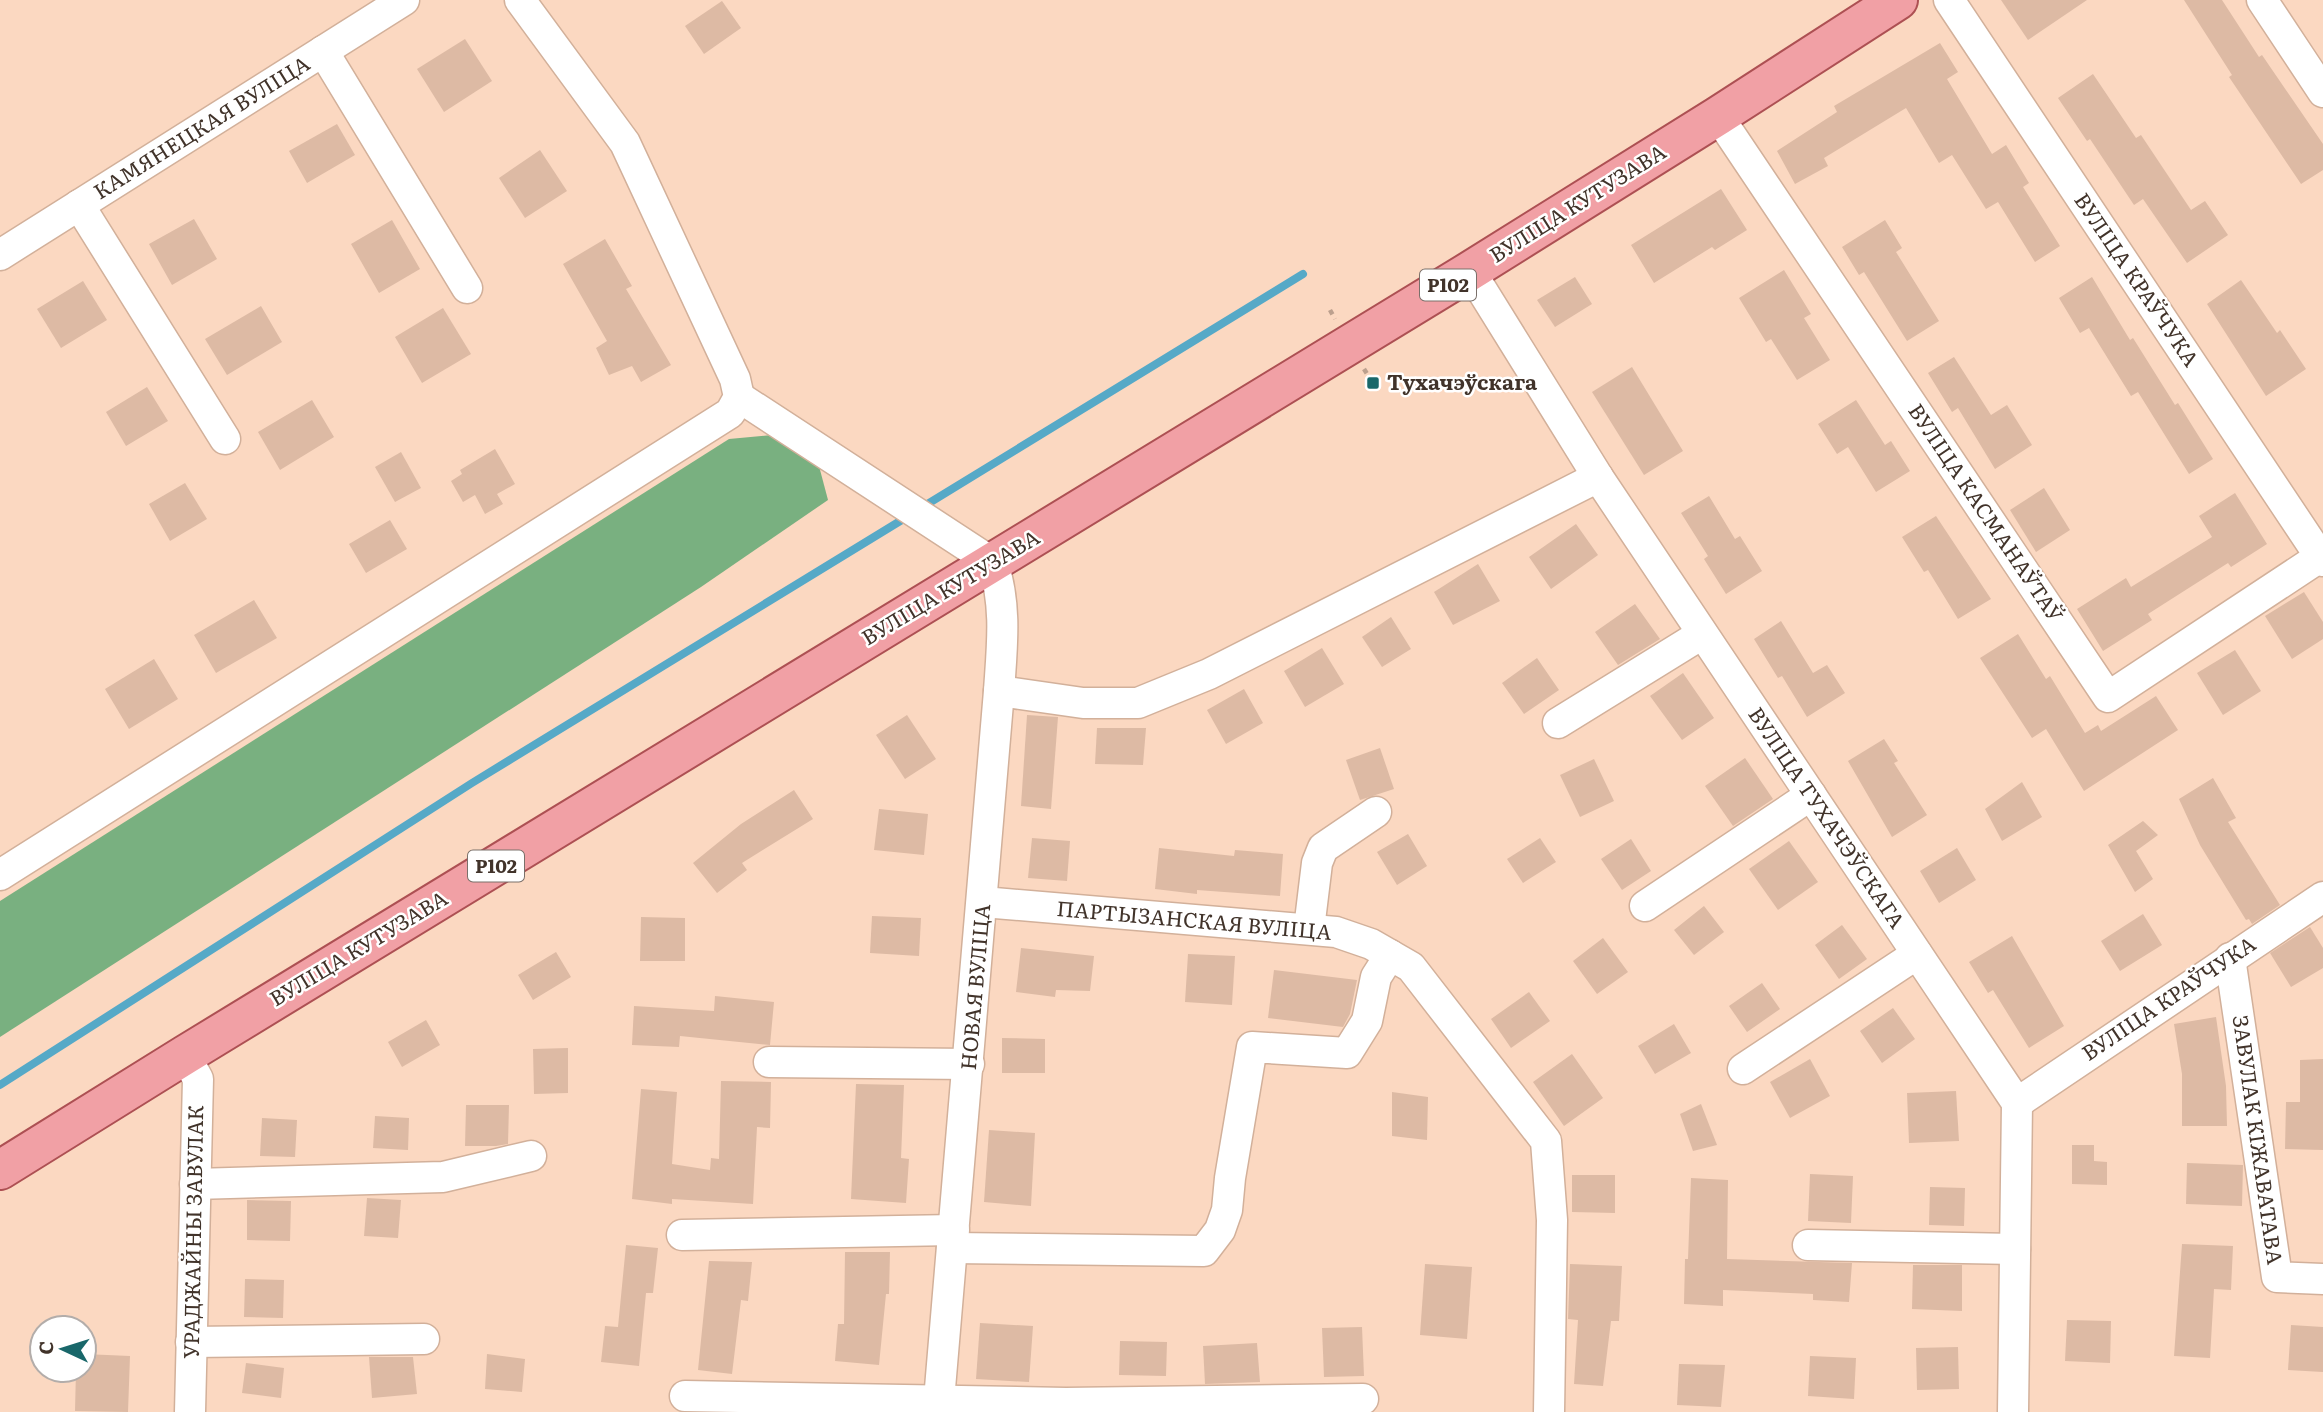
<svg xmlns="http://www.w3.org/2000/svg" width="2323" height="1412" font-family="Literata,serif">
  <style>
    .forest { fill: #79b080 }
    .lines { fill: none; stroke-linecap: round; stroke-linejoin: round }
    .stream { stroke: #56a9c7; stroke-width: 8 }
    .building { fill: #ddbaa4 }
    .minor-casing { stroke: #d2b09a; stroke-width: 33 }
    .major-casing { stroke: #ad5053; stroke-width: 42 }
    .path { stroke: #bca08e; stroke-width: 4.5; stroke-dasharray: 5 5; stroke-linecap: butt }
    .minor { stroke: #fff; stroke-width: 30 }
    .major { stroke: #f1a0a5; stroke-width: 38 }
    .poi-dot { fill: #19676a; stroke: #fff; stroke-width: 2.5 }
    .labels { text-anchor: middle; stroke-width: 5; stroke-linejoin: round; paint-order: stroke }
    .shield { fill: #fff; stroke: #7a706a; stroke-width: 2 }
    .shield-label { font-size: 19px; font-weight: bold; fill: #41332a }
    .street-label { font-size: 21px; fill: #41332a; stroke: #fff }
    .poi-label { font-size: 21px; font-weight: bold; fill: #41332a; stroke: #fff; text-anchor: start }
  </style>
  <rect width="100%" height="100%" fill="#fbd8c1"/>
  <!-- forest -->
  <path class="forest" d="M 772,435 L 819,466 L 828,500 L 701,587 L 0,1037 L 0,901 L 729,439 Z"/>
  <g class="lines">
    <!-- stream -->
    <g class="stream">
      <path d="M 921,508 L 1303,274"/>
      <path d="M 0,1085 L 472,783 L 910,515"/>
    </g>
  </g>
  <!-- building -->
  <g class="building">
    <path d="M 2001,0 L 2087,0 L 2028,40 Z"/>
    <path d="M 2184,0 L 2222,0 L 2259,57 L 2262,55 L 2323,144 L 2323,170 L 2301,184 L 2229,77 L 2232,75 Z"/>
    <path d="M 722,1 L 741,28 L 704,54 L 685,26 Z"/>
    <path d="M 465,39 L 492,81 L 444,112 L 417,69 Z"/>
    <path d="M 1940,43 L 1958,72 L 1947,79 L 1992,154 L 2006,145 L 2029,183 L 2023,187 L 2060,246 L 2035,262 L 1998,202 L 1986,209 L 1952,155 L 1939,163 L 1906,108 L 1824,158 L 1828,166 L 1795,184 L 1777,151 L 1837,112 L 1834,106 Z"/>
    <path d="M 2093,74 L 2136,138 L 2141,135 L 2191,210 L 2205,201 L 2228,235 L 2187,263 L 2143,199 L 2134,205 L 2090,139 L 2087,141 L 2058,98 Z"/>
    <path d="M 337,124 L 355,155 L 307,183 L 289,151 Z"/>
    <path d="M 540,150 L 567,191 L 525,218 L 499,178 Z"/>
    <path d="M 1721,189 L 1747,230 L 1715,250 L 1712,247 L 1654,283 L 1631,245 Z"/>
    <path d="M 194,219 L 217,259 L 172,285 L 149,244 Z"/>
    <path d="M 392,220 L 420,269 L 379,293 L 351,244 Z"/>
    <path d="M 1885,220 L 1902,248 L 1896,252 L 1939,321 L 1907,341 L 1864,272 L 1859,275 L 1842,247 Z"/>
    <path d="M 605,239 L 632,286 L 626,289 L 671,365 L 641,382 L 632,366 L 609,375 L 596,348 L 607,341 L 563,264 Z"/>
    <path d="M 1784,270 L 1811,314 L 1804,318 L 1830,360 L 1797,380 L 1771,339 L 1766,342 L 1739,298 Z"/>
    <path d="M 1575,277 L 1592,304 L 1555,327 L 1537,300 Z"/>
    <path d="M 2092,277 L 2130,340 L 2133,338 L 2175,405 L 2178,403 L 2213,459 L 2189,474 L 2138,392 L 2131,396 L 2089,328 L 2080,333 L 2059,298 Z"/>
    <path d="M 2241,280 L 2277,333 L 2280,330 L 2306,369 L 2266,396 L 2207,304 Z"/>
    <path d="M 83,281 L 107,320 L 61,348 L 37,309 Z"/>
    <path d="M 261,306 L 282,342 L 227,375 L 205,339 Z"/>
    <path d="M 443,308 L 471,354 L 422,383 L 395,337 Z"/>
    <path d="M 1954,357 L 1991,415 L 2007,405 L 2032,445 L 1995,469 L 1958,408 L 1952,412 L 1928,373 Z"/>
    <path d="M 1632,367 L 1683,451 L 1644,475 L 1592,392 Z"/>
    <path d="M 147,387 L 168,421 L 126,446 L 106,412 Z"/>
    <path d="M 312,400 L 334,437 L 280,470 L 258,432 Z"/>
    <path d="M 1856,400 L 1885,445 L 1891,441 L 1910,471 L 1876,492 L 1848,447 L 1837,454 L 1818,424 Z"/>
    <path d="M 495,449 L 515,484 L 497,494 L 503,504 L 485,514 L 475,495 L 463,502 L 451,481 L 462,474 L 460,470 Z"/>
    <path d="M 401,452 L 421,488 L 395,502 L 375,467 Z"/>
    <path d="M 185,483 L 207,519 L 170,541 L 149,504 Z"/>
    <path d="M 2044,488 L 2070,530 L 2036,552 L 2010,510 Z"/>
    <path d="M 2235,493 L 2267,544 L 2231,567 L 2228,563 L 2148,614 L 2152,620 L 2103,651 L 2077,609 L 2126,578 L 2131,587 L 2212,537 L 2199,516 Z"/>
    <path d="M 1709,496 L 1735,539 L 1740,536 L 1762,571 L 1726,594 L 1704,559 L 1708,556 L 1681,513 Z"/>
    <path d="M 1936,516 L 1991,599 L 1958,619 L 1928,570 L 1924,572 L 1902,537 Z"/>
    <path d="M 390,520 L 407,549 L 366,573 L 349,544 Z"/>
    <path d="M 1576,524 L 1598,555 L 1551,589 L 1529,557 Z"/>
    <path d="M 1478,564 L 1500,601 L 1453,625 L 1434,592 Z"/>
    <path d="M 2304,592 L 2323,622 L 2323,639 L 2292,659 L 2265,616 Z"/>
    <path d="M 254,600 L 277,638 L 216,673 L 194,635 Z"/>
    <path d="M 1635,604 L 1660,639 L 1618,665 L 1595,632 Z"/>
    <path d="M 1391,617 L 1411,649 L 1382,667 L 1362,637 Z"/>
    <path d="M 1781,621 L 1813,673 L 1827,665 L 1845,693 L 1807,717 L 1782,676 L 1778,678 L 1754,639 Z"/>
    <path d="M 2018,634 L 2046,679 L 2050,676 L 2085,733 L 2098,725 L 2101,731 L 2156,696 L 2178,730 L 2084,791 L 2046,729 L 2032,738 L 1980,658 Z"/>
    <path d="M 1322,648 L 1344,684 L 1305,707 L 1284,671 Z"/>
    <path d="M 2235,650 L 2261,691 L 2223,715 L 2197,673 Z"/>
    <path d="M 1537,658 L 1559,690 L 1524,714 L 1502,683 Z"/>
    <path d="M 154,659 L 178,699 L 129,729 L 105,689 Z"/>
    <path d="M 1683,673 L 1714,718 L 1682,740 L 1650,696 Z"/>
    <path d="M 1244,689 L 1263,723 L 1226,744 L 1207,710 Z"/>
    <path d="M 907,715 L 936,759 L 905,779 L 876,735 Z"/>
    <path d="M 1027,715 L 1058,717 L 1051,809 L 1021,806 Z"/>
    <path d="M 1097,728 L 1146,728 L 1143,765 L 1095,764 Z"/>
    <path d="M 1884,739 L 1898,761 L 1894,763 L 1927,815 L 1892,837 L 1848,761 Z"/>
    <path d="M 1380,748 L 1394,789 L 1360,800 L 1346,760 Z"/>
    <path d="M 1745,758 L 1773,799 L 1733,826 L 1705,786 Z"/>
    <path d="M 1594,759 L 1614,801 L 1580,817 L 1560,775 Z"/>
    <path d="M 2213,778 L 2236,818 L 2228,822 L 2280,905 L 2252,924 L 2249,919 L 2246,920 L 2200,845 L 2179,799 Z"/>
    <path d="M 2022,782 L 2042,817 L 2002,841 L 1985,809 Z"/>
    <path d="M 794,790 L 813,819 L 742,863 L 747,870 L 717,893 L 693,863 L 741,824 Z"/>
    <path d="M 879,809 L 928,814 L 924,855 L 874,850 Z"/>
    <path d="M 2143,821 L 2158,835 L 2136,851 L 2153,879 L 2135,892 L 2108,845 Z"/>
    <path d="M 1408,834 L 1427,866 L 1397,885 L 1377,852 Z"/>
    <path d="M 1032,838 L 1070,841 L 1067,881 L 1028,878 Z"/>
    <path d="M 1540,838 L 1556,862 L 1523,883 L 1507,859 Z"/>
    <path d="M 1631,839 L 1651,871 L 1622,890 L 1601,859 Z"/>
    <path d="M 1789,841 L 1818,882 L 1778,910 L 1749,869 Z"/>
    <path d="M 1159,848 L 1234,856 L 1235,850 L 1283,854 L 1280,896 L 1197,890 L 1197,894 L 1155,889 Z"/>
    <path d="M 1957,848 L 1976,880 L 1939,903 L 1920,871 Z"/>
    <path d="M 1704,906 L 1724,932 L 1694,955 L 1674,930 Z"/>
    <path d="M 2143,914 L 2162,945 L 2120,971 L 2101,941 Z"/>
    <path d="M 872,916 L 921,918 L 919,956 L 870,953 Z"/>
    <path d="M 641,917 L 685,918 L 685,961 L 640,961 Z"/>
    <path d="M 1842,925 L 1867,959 L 1839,979 L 1815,945 Z"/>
    <path d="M 2310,927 L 2323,948 L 2323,968 L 2291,987 L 2270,953 Z"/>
    <path d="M 2012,936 L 2064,1026 L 2029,1048 L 1993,990 L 1988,993 L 1969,962 Z"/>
    <path d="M 1603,938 L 1628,972 L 1597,994 L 1573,961 Z"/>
    <path d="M 1021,948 L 1094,956 L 1090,991 L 1056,990 L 1055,997 L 1016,992 Z"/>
    <path d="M 556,952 L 571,977 L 533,1000 L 518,975 Z"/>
    <path d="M 1188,954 L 1235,956 L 1232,1005 L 1185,1002 Z"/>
    <path d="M 1274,970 L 1357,980 L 1350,1014 L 1343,1027 L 1268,1018 Z"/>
    <path d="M 1762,983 L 1780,1009 L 1747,1032 L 1729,1006 Z"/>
    <path d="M 1529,992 L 1550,1021 L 1511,1048 L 1491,1019 Z"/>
    <path d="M 715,996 L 774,1002 L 770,1045 L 680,1036 L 679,1047 L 632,1045 L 634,1006 L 714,1011 Z"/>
    <path d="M 1893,1008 L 1915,1039 L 1882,1063 L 1860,1031 Z"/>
    <path d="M 2216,1017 L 2226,1086 L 2227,1126 L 2182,1126 L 2182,1074 L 2174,1024 Z"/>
    <path d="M 426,1020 L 440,1045 L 402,1067 L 388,1042 Z"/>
    <path d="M 1674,1024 L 1691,1053 L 1655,1074 L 1638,1046 Z"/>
    <path d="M 1002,1038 L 1045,1039 L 1045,1073 L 1002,1073 Z"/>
    <path d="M 568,1048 L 568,1093 L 534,1094 L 533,1049 Z"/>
    <path d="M 1572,1054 L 1603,1098 L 1564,1126 L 1533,1082 Z"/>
    <path d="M 1810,1059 L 1830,1096 L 1790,1118 L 1770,1082 Z"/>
    <path d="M 2323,1059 L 2323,1150 L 2285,1149 L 2286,1102 L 2300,1102 L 2300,1060 Z"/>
    <path d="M 721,1081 L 771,1082 L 770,1128 L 757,1127 L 753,1204 L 672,1199 L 672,1204 L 632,1199 L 641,1089 L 677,1092 L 672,1164 L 710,1170 L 711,1158 L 719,1159 Z"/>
    <path d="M 856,1084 L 904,1085 L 901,1158 L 909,1159 L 906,1203 L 851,1199 Z"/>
    <path d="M 1956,1091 L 1959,1141 L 1909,1143 L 1907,1093 Z"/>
    <path d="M 1392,1092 L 1428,1097 L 1427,1140 L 1392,1136 Z"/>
    <path d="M 1701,1104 L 1717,1145 L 1693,1151 L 1680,1114 Z"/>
    <path d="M 466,1105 L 509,1105 L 508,1144 L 496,1146 L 465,1146 Z"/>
    <path d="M 375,1116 L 409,1118 L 408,1150 L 373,1148 Z"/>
    <path d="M 262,1118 L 297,1120 L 295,1157 L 260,1156 Z"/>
    <path d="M 989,1130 L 1035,1133 L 1031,1206 L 984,1202 Z"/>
    <path d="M 2072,1145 L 2094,1145 L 2094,1161 L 2107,1162 L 2107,1185 L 2072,1184 Z"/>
    <path d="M 2187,1163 L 2243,1165 L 2242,1206 L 2186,1204 Z"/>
    <path d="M 1810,1174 L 1853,1176 L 1851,1223 L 1808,1221 Z"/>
    <path d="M 1572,1175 L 1615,1175 L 1615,1213 L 1572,1212 Z"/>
    <path d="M 1691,1178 L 1728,1180 L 1727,1259 L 1852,1263 L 1849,1302 L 1813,1300 L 1813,1294 L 1723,1290 L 1723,1306 L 1684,1304 L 1685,1259 L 1688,1259 Z"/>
    <path d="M 1930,1187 L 1965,1188 L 1964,1226 L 1929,1225 Z"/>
    <path d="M 367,1198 L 401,1200 L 398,1238 L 364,1236 Z"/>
    <path d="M 247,1200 L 291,1201 L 290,1241 L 247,1240 Z"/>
    <path d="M 2182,1244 L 2233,1246 L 2231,1290 L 2214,1289 L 2210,1358 L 2174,1356 Z"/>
    <path d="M 626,1245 L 658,1248 L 653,1293 L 646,1293 L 639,1366 L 601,1362 L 605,1326 L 618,1327 Z"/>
    <path d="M 845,1252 L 890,1252 L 889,1294 L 886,1294 L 879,1365 L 835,1361 L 838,1324 L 844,1324 Z"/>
    <path d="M 709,1261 L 752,1262 L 748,1301 L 741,1300 L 732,1374 L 698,1370 Z"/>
    <path d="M 1425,1264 L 1472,1267 L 1467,1339 L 1420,1335 Z"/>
    <path d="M 1570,1264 L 1622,1266 L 1619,1321 L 1611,1321 L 1603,1386 L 1574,1384 L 1578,1320 L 1568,1319 Z"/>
    <path d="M 1913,1265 L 1962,1265 L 1962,1311 L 1912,1309 Z"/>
    <path d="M 245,1279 L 284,1280 L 283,1318 L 244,1317 Z"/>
    <path d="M 2067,1320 L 2111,1321 L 2110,1363 L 2065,1361 Z"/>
    <path d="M 980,1323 L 1033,1326 L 1029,1382 L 976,1379 Z"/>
    <path d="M 2291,1325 L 2323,1327 L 2323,1372 L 2288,1370 Z"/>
    <path d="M 1362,1327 L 1364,1376 L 1324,1377 L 1322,1328 Z"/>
    <path d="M 1120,1341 L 1167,1342 L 1166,1376 L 1119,1375 Z"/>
    <path d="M 1257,1343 L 1260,1382 L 1205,1384 L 1203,1346 Z"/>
    <path d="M 1958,1347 L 1959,1389 L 1917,1390 L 1916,1348 Z"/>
    <path d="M 84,1354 L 130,1356 L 128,1412 L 75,1411 L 76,1370 L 84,1370 Z"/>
    <path d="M 487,1354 L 525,1359 L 522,1392 L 485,1389 Z"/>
    <path d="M 1810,1356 L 1856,1358 L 1854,1399 L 1808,1396 Z"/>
    <path d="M 369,1357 L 413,1357 L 417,1394 L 372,1398 Z"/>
    <path d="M 246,1363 L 284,1368 L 281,1398 L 242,1393 Z"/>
    <path d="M 1679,1364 L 1725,1365 L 1721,1407 L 1677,1405 Z"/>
  </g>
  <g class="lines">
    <!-- minor casing -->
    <g class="minor-casing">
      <g id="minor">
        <path d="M 1949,0 L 2323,561"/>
        <path d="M 2262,0 L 2323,92"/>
        <path d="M 323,51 L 467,288"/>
        <path d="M 1718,116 L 2108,697 L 2323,555"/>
        <path d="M 79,205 L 225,439"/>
        <path d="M 0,255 L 404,0"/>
        <path d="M 1470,271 L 1598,477 L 2017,1103 L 2013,1412"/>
        <path d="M 739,397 L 993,563 C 1007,607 1002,646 999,691 L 938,1412"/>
        <path d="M 999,691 L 1083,703 L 1138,703 L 1209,674 L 1598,477"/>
        <path d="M 1558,723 L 1702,634"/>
        <path d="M 0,875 L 730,413 L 739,397 L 735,379 L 625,143 L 520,0"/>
        <path d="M 983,902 L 1336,932 L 1371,944 L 1411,967 L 1546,1141 L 1552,1220 L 1549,1412"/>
        <path d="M 1645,906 L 1811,795"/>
        <path d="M 1309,929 L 1317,863 L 1323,848 L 1376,812"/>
        <path d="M 2230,958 L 2277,1277 L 2323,1279"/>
        <path d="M 185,1055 L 198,1079 L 190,1412"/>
        <path d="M 769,1062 L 969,1064"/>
        <path d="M 1743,1069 L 1917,954"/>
        <path d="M 2017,1103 L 2323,897"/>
        <path d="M 195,1184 L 443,1177 L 531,1156"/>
        <path d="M 682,1235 L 954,1230"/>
        <path d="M 1808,1245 L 2015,1249"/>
        <path d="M 952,1248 L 1204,1251 L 1220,1230 L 1227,1210 L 1230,1178 L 1252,1047 L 1347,1053 L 1367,1021 L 1376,977 L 1390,955"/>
        <path d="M 191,1342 L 424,1339"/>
        <path d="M 685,1396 L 1066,1403 L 1363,1399"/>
      </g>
    </g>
    <!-- major casing -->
    <g class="major-casing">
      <path id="major" d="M 0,1170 L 185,1055 L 1470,271 L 1718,116 L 1898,0"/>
    </g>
    <!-- path -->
    <g class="path">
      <path d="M 1330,310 L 1335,319"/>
      <path d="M 1364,369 L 1373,383"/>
    </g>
    <!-- minor -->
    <use href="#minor" class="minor"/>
    <!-- major -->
    <use href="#major" class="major"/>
  </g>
  <!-- markers -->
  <rect class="poi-dot" x="1366" y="376" width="14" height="14" rx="3.5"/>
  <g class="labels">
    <!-- shield labels -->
    <g class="shield">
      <rect x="1420" y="269.5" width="56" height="31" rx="5"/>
      <rect x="468" y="850.5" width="56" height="31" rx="5"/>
    </g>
    <g class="shield-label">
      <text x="1448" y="292">Р102</text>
      <text x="496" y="873">Р102</text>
    </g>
    <!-- street labels -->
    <g class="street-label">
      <text transform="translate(202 128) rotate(-32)" y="7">КАМЯНЕЦКАЯ ВУЛІЦА</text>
      <text transform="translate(1578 204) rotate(-32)" y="7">ВУЛІЦА КУТУЗАВА</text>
      <text transform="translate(2136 280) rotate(56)" y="7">ВУЛІЦА КРАЎЧУКА</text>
      <text transform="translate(1985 513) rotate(56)" y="7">ВУЛІЦА КАСМАНАЎТАЎ</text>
      <text transform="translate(951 588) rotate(-31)" y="7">ВУЛІЦА КУТУЗАВА</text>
      <text transform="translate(1826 818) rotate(56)" y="7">ВУЛІЦА ТУХАЧЭЎСКАГА</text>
      <text transform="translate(1194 921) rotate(5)" y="7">ПАРТЫЗАНСКАЯ ВУЛІЦА</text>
      <text transform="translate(359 949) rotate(-31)" y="7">ВУЛІЦА КУТУЗАВА</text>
      <text transform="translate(976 987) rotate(-85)" y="7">НОВАЯ ВУЛІЦА</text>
      <text transform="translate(2169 999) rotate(-34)" y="7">ВУЛІЦА КРАЎЧУКА</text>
      <text transform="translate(2257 1140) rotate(82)" y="7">ЗАВУЛАК КІЖАВАТАВА</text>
      <text transform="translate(194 1232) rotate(-89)" y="7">УРАДЖАЙНЫ ЗАВУЛАК</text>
    </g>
    <!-- poi labels -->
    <g class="poi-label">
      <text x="1387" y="390">Тухачэўскага</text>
    </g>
  </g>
  <!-- north arrow -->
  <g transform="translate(63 1349) rotate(274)"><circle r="33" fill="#ffffff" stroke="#b3adaa" stroke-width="2"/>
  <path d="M0-5L12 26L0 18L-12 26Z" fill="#19676a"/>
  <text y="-10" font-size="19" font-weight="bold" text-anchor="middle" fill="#41332a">С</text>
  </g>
</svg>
